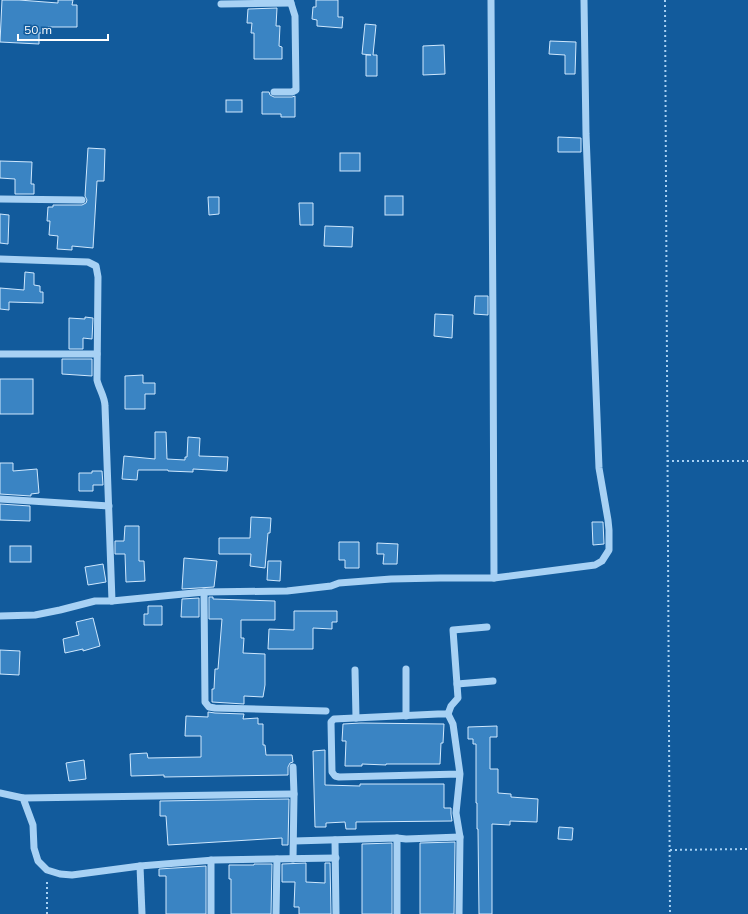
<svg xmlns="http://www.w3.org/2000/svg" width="748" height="914" font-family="Mulish,sans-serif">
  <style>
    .building { fill: #3a84c3; stroke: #cfe8fe }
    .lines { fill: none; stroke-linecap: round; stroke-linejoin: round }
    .path { stroke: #a7d1f4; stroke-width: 2; stroke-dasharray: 2 3; stroke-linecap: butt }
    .minor { stroke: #a7d1f4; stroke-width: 7 }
  </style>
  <rect width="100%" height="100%" fill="#125b9c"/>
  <!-- building -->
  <g class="building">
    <path d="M 2,0 L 19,0 L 58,3 L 58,0 L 73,0 L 72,5 L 77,5 L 77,27 L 48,27 L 48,33 L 39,33 L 39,44 L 0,42 Z"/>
    <path d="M 316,0 L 338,0 L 338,17 L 343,17 L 342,28 L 317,26 L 317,20 L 312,19 L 313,7 L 316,7 Z"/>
    <path d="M 277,8 L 276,26 L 280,26 L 279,46 L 282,47 L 282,59 L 254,59 L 254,33 L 251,33 L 252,23 L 247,23 L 248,9 Z"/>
    <path d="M 365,24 L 376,25 L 373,55 L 377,55 L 377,76 L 366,76 L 366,55 L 371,55 L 362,54 Z"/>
    <path d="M 550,41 L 576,42 L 575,74 L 565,74 L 565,55 L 549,54 Z"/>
    <path d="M 444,45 L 445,74 L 423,75 L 423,46 Z"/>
    <path d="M 262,92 L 269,92 L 270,95 L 274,97 L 292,97 L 295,96 L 295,117 L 281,117 L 281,114 L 262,114 Z"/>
    <rect x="226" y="100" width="16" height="12"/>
    <path d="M 558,137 L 581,138 L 581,152 L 558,152 Z"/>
    <path d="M 88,148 L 105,149 L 104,181 L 97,181 L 93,248 L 72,246 L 72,250 L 57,249 L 58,236 L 49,235 L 50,221 L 47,221 L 48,207 L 53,207 L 53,205 L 82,205 L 86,203 L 87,200 L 85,196 Z"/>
    <rect x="340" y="153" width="20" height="18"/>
    <path d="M 0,161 L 32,162 L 31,184 L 34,184 L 34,194 L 15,194 L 15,179 L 0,178 Z"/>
    <rect x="385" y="196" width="18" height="19"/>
    <path d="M 208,197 L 219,197 L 219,214 L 209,215 Z"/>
    <path d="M 299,203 L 313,203 L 313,225 L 300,225 Z"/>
    <path d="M 0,214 L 9,215 L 8,244 L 0,243 Z"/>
    <path d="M 325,226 L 353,227 L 352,247 L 324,246 Z"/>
    <path d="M 25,272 L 34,273 L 34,285 L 40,286 L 40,292 L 43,292 L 43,303 L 9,302 L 9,310 L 0,309 L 0,288 L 24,290 Z"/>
    <path d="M 475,296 L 488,296 L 488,315 L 474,314 Z"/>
    <path d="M 435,314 L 453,315 L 452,338 L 434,336 Z"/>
    <path d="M 85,317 L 93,318 L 92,339 L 83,338 L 83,349 L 69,349 L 69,318 L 85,319 Z"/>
    <path d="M 62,359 L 92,359 L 92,376 L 62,374 Z"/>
    <path d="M 143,375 L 143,383 L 155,383 L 155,394 L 145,394 L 145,409 L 125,409 L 125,376 Z"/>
    <rect x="0" y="379" width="33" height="35"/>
    <path d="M 155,432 L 166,432 L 167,459 L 185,460 L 185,457 L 187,457 L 188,437 L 200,438 L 199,456 L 228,457 L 227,471 L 193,469 L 193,472 L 168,471 L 168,470 L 138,470 L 137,480 L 122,479 L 124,456 L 155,459 Z"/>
    <path d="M 0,463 L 13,463 L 13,471 L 37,469 L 39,493 L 31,494 L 31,496 L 0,494 Z"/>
    <path d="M 92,471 L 102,471 L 103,485 L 93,485 L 93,491 L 79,491 L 79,473 L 92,473 Z"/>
    <path d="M 0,504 L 30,506 L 30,521 L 0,520 Z"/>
    <path d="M 251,517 L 271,518 L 270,533 L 268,533 L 265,568 L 250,566 L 251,554 L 219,554 L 219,538 L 250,538 Z"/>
    <path d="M 592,522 L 603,522 L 604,544 L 593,545 Z"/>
    <path d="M 125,526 L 139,526 L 139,561 L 144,561 L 145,581 L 126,582 L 125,554 L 115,554 L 115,541 L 124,541 Z"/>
    <path d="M 339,542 L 359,542 L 359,568 L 345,568 L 345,560 L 339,560 Z"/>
    <path d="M 377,543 L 398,544 L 397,564 L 383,564 L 384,554 L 377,554 Z"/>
    <rect x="10" y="546" width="21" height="16"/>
    <path d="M 184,558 L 217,561 L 214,587 L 182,589 Z"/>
    <path d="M 268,561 L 281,561 L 280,581 L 267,580 Z"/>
    <path d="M 103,564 L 106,582 L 88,585 L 85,567 Z"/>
    <path d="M 209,597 L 213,597 L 213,599 L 275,601 L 275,620 L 241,620 L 241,638 L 244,638 L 243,653 L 265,654 L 265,685 L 263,697 L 244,696 L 244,704 L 212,702 L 212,689 L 214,689 L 215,669 L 218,669 L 222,619 L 209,619 Z"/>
    <path d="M 199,598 L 199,617 L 181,617 L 182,599 Z"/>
    <path d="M 148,606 L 162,606 L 162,625 L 144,625 L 144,614 L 148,614 Z"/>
    <path d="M 294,611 L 337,611 L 337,622 L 332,622 L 332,629 L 313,628 L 313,649 L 268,649 L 269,629 L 294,630 Z"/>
    <path d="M 93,618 L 100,646 L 83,651 L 83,649 L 65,653 L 63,639 L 79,635 L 76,622 Z"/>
    <path d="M 0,650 L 20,651 L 19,675 L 0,674 Z"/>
    <path d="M 208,712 L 215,713 L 244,714 L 243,719 L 258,718 L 258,724 L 263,724 L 263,745 L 265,745 L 266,755 L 292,755 L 293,762 L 290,763 L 288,767 L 288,775 L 164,777 L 164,775 L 131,776 L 130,754 L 147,753 L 148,758 L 201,757 L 201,736 L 185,736 L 186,716 L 208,717 Z"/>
    <path d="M 361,723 L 444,724 L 443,743 L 441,743 L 440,764 L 386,764 L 386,765 L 362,764 L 362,766 L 345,766 L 346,741 L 342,741 L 343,724 Z"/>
    <path d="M 497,726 L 497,737 L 490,737 L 490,769 L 498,769 L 498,793 L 511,794 L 511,797 L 538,799 L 537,822 L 510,821 L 510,825 L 492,824 L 492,914 L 479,914 L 478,829 L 477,829 L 477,803 L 476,803 L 476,744 L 473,744 L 473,739 L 468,739 L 468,727 Z"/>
    <path d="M 325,750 L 325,785 L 360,786 L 360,784 L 444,784 L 444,808 L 451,808 L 451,814 L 452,821 L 356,822 L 356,829 L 346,829 L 345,822 L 326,823 L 326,827 L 315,827 L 313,751 Z"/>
    <path d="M 84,760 L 86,779 L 69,781 L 66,763 Z"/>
    <path d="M 289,799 L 288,845 L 282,845 L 282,838 L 168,845 L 166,816 L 160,816 L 160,801 Z"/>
    <path d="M 559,827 L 573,828 L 572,840 L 558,839 Z"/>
    <path d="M 455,842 L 454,914 L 420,914 L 420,843 Z"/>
    <path d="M 392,843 L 392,914 L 362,914 L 362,844 Z"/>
    <path d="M 306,863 L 306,882 L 325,883 L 325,863 L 330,863 L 331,914 L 299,914 L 299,907 L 294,907 L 295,882 L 282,882 L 282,864 Z"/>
    <path d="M 254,864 L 272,864 L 271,914 L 231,914 L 231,879 L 229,879 L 229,865 L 254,865 Z"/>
    <path d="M 206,866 L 206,914 L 166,914 L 166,876 L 159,876 L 159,869 Z"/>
  </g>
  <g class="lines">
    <!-- path -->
    <g class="path">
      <path d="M 665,0 L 670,914"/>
      <path d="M 667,461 L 748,461"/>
      <path d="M 670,850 L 748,849"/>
      <path d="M 47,914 L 47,879"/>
    </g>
    <!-- minor -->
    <g class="minor">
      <path d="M 491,0 L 493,329 L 494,578"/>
      <path d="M 221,4 L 291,3"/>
      <path d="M 274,92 L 292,92 L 296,90 L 295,16 L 290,0"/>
      <path d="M 0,199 L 82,200"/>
      <path d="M 0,259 L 88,262 L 96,266 L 98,277 L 97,380 C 99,389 105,397 105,406 L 112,601"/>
      <path d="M 0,354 L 97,354"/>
      <path d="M 0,499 L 109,506"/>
      <path d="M 204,592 L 205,702 L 209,707 L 215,708 L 326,711"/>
      <path d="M 0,616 L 35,615 L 60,610 L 95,601 L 112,601 L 204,592 L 287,591 L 331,586 L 339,583 L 391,579 L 440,578 L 494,578 L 595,565 L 602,561 L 609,550 L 609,530 L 608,520 L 599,468 L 586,134 L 584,0"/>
      <path d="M 406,669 L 406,716"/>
      <path d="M 355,670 L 356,718"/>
      <path d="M 457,684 L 493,681"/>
      <path d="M 448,714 L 451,706 L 458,698 L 453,630 L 487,627"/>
      <path d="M 293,767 L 294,794 L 293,859"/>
      <path d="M 0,793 L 23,798 L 33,825 L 34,848 L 38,861 L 47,870 L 60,874 L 72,875 L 140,866 L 214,860 L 336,858"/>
      <path d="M 23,798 L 294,794"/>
      <path d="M 397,838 L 397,914"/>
      <path d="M 335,840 L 336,914"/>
      <path d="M 294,841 L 397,838 L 406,839 L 460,837"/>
      <path d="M 140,866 L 142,914"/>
      <path d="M 211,914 L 211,860"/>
      <path d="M 276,914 L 277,859"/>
      <path d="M 459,914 L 460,837 L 456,813 L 460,774 L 453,724 L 448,714 L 438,714 L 334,719 L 331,722 L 332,772 L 335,776 L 339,777 L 460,774"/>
    </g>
  </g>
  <!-- scale -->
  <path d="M18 34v6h90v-6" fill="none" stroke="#ffffff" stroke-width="2"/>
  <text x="24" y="34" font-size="12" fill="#ffffff" stroke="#125b9c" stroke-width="3" paint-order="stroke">50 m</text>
</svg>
